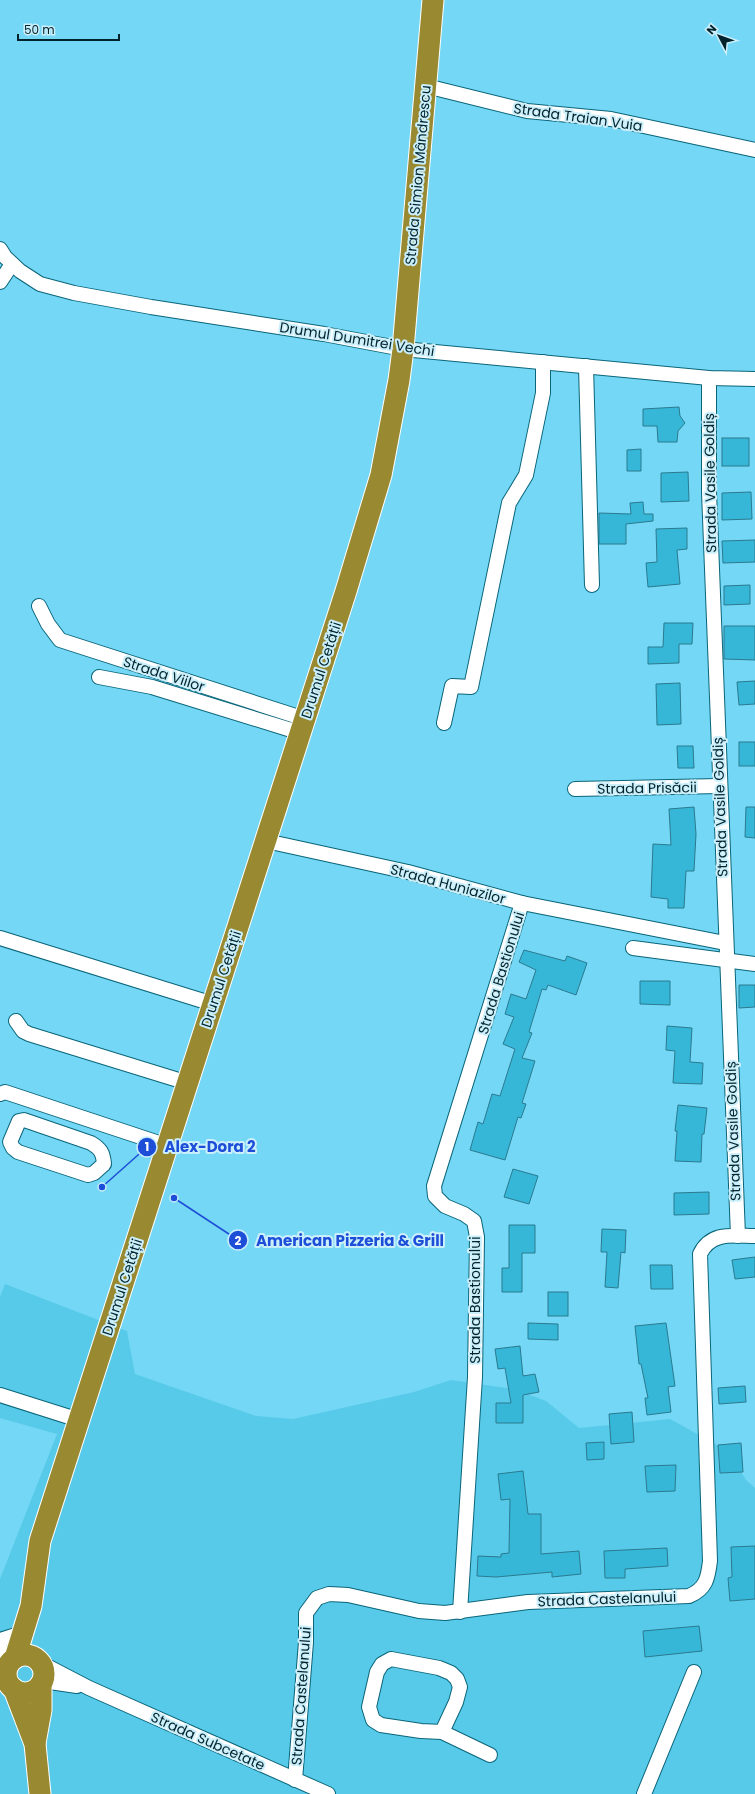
<svg xmlns="http://www.w3.org/2000/svg" width="755" height="1794" font-family="Poppins,sans-serif">
  <style>
    .built { fill: #58cae9 }
    .building { fill: #36b7d8; stroke: #2b7a90 }
    .lines { fill: none; stroke-linecap: round; stroke-linejoin: round }
    .minor-casing { stroke: #0a6579; stroke-width: 16 }
    .highway-casing { stroke: #fff; stroke-width: 23 }
    .minor { stroke: #fff; stroke-width: 14 }
    .highway { stroke: #998931; stroke-width: 21 }
    .labels { text-anchor: middle; stroke-width: 4; stroke-linejoin: round; paint-order: stroke }
    .street-label { font-size: 14px; fill: #02232c; stroke: #cbeffb }
    .leader { fill: none; stroke: #1d4ed8; stroke-width: 1.5 }
    .callout-dot { fill: #1d4ed8; stroke: #cbeffb; stroke-width: 1.5 }
    .mark-label { font-size: 12px; text-anchor: middle; font-weight: bold; fill: #fff }
    .callout-label { font-size: 15px; text-anchor: middle; font-weight: bold; fill: #1d4ed8; stroke: #cbeffb; stroke-width: 4; stroke-linejoin: round; paint-order: stroke }
  </style>
  <rect width="100%" height="100%" fill="#73d7f5"/>
  <!-- built -->
  <path class="built" d="M 5,1284 L 127,1331 L 135,1374 L 256,1416 L 293,1419 L 414,1392 L 451,1380 L 514,1389 L 546,1401 L 579,1428 L 670,1419 L 728,1451 L 746,1480 L 755,1488 L 755,1794 L 0,1794 L 0,1579 L 57,1434 L 0,1418 L 0,1297 Z"/>
  <!-- building -->
  <g class="building">
    <path d="M 679,407 L 680,416 L 685,423 L 678,431 L 677,442 L 658,442 L 657,426 L 643,426 L 643,409 Z"/>
    <rect x="722" y="438" width="27" height="28"/>
    <path d="M 641,449 L 641,471 L 627,471 L 627,450 Z"/>
    <path d="M 688,472 L 689,501 L 661,502 L 661,473 Z"/>
    <path d="M 751,492 L 752,519 L 722,520 L 722,493 Z"/>
    <path d="M 643,502 L 644,514 L 653,514 L 653,521 L 626,524 L 626,544 L 599,544 L 599,513 L 631,514 L 630,503 Z"/>
    <path d="M 687,528 L 687,549 L 677,550 L 680,584 L 648,587 L 646,563 L 657,562 L 656,529 Z"/>
    <path d="M 755,540 L 755,562 L 723,563 L 722,541 Z"/>
    <path d="M 750,585 L 750,604 L 724,605 L 724,586 Z"/>
    <path d="M 664,623 L 693,623 L 692,644 L 679,644 L 679,663 L 648,664 L 648,647 L 663,647 Z"/>
    <path d="M 724,626 L 755,626 L 755,660 L 724,659 Z"/>
    <path d="M 755,681 L 755,704 L 739,705 L 737,682 Z"/>
    <path d="M 680,683 L 681,724 L 657,725 L 656,684 Z"/>
    <rect x="739" y="742" width="16" height="24"/>
    <path d="M 677,746 L 693,746 L 694,768 L 678,768 Z"/>
    <path d="M 694,807 L 696,834 L 694,871 L 686,871 L 684,908 L 668,908 L 668,899 L 651,897 L 653,844 L 671,845 L 669,809 Z"/>
    <path d="M 746,807 L 755,807 L 755,838 L 745,837 Z"/>
    <path d="M 524,950 L 565,961 L 567,956 L 587,963 L 576,995 L 548,985 L 546,990 L 542,989 L 529,1032 L 532,1033 L 522,1058 L 535,1061 L 522,1103 L 526,1104 L 521,1118 L 518,1117 L 505,1160 L 470,1150 L 478,1122 L 483,1124 L 492,1094 L 500,1096 L 515,1049 L 503,1044 L 514,1017 L 505,1014 L 511,994 L 526,999 L 536,970 L 519,962 Z"/>
    <path d="M 640,981 L 670,981 L 670,1005 L 640,1004 Z"/>
    <path d="M 739,985 L 755,985 L 755,1007 L 739,1008 Z"/>
    <path d="M 667,1026 L 692,1028 L 690,1062 L 703,1063 L 702,1084 L 673,1083 L 675,1051 L 666,1050 Z"/>
    <path d="M 678,1105 L 707,1108 L 704,1134 L 702,1134 L 701,1162 L 675,1161 L 677,1131 L 675,1131 Z"/>
    <path d="M 513,1169 L 538,1176 L 529,1204 L 504,1197 Z"/>
    <path d="M 709,1192 L 709,1214 L 674,1215 L 674,1193 Z"/>
    <path d="M 509,1225 L 535,1225 L 535,1253 L 522,1253 L 522,1292 L 502,1292 L 502,1268 L 509,1268 Z"/>
    <path d="M 602,1229 L 626,1230 L 625,1253 L 621,1252 L 618,1288 L 605,1287 L 607,1252 L 601,1252 Z"/>
    <path d="M 755,1257 L 755,1277 L 735,1279 L 732,1260 Z"/>
    <path d="M 650,1265 L 672,1265 L 673,1289 L 651,1289 Z"/>
    <rect x="548" y="1292" width="20" height="24"/>
    <path d="M 528,1323 L 558,1324 L 558,1340 L 528,1339 Z"/>
    <path d="M 666,1323 L 675,1386 L 668,1387 L 671,1412 L 647,1415 L 645,1398 L 648,1398 L 641,1364 L 639,1364 L 635,1326 Z"/>
    <path d="M 520,1346 L 523,1376 L 535,1374 L 539,1392 L 523,1395 L 523,1423 L 496,1423 L 496,1403 L 511,1403 L 505,1368 L 498,1369 L 495,1349 Z"/>
    <path d="M 745,1386 L 746,1402 L 719,1404 L 718,1388 Z"/>
    <path d="M 632,1412 L 634,1442 L 611,1444 L 609,1414 Z"/>
    <path d="M 604,1442 L 604,1459 L 587,1460 L 586,1443 Z"/>
    <path d="M 741,1443 L 743,1472 L 720,1473 L 718,1445 Z"/>
    <path d="M 676,1465 L 675,1491 L 647,1492 L 645,1466 Z"/>
    <path d="M 523,1471 L 528,1514 L 541,1514 L 541,1554 L 579,1551 L 581,1574 L 552,1577 L 552,1572 L 496,1577 L 477,1576 L 478,1556 L 501,1557 L 501,1554 L 509,1553 L 510,1499 L 501,1500 L 498,1474 Z"/>
    <path d="M 755,1546 L 755,1599 L 730,1601 L 728,1578 L 732,1577 L 731,1547 Z"/>
    <path d="M 667,1548 L 668,1566 L 625,1569 L 625,1578 L 605,1578 L 604,1551 Z"/>
    <path d="M 699,1626 L 702,1651 L 645,1657 L 643,1631 Z"/>
  </g>
  <g class="lines">
    <!-- minor casing -->
    <g class="minor-casing">
      <g id="minor">
        <path d="M 426,86 L 527,111 L 611,119 L 755,150"/>
        <path d="M 0,249 L 5,257 L 20,271 L 40,284 L 74,293 L 151,307 L 324,334 L 403,349 L 709,378 L 755,379"/>
        <path d="M 0,282 L 12,264"/>
        <path d="M 586,366 L 592,585"/>
        <path d="M 709,378 L 709,492 L 738,1236"/>
        <path d="M 39,606 L 48,624 L 60,640 L 305,719"/>
        <path d="M 99,677 L 152,687 L 301,733"/>
        <path d="M 444,723 L 452,686 L 471,687 L 509,503 L 526,475 L 543,393 L 543,362"/>
        <path d="M 575,789 L 719,786"/>
        <path d="M 266,841 L 408,872 L 522,903 L 725,943"/>
        <path d="M 0,938 L 213,1004"/>
        <path d="M 633,948 L 755,964"/>
        <path d="M 16,1021 L 23,1031 L 29,1034 L 188,1083"/>
        <path d="M 0,1094 L 5,1092 L 168,1146"/>
        <path d="M 24,1120 L 91,1143 C 101,1149 103,1153 104,1164 L 94,1173 L 88,1175 L 18,1152 L 13,1148 L 10,1142 L 19,1121 Z"/>
        <path d="M 0,1395 L 79,1420"/>
        <path d="M 460,1612 L 475,1377 L 477,1237 L 474,1221 L 464,1214 L 445,1206 L 435,1196 L 434,1186 L 522,903"/>
        <path d="M 0,1640 L 22,1633"/>
        <path d="M 0,1649 L 12,1660"/>
        <path d="M 41,1663 L 89,1688 L 328,1794"/>
        <path d="M 43,1681 L 77,1686"/>
        <path d="M 442,1732 L 456,1702 L 460,1687 L 457,1679 L 451,1673 L 439,1668 L 391,1659 L 382,1664 L 377,1672 L 369,1707 L 373,1720 L 381,1725 L 421,1731 L 442,1732 L 490,1755"/>
        <path d="M 295,1780 L 306,1642 L 306,1613 L 317,1598 L 329,1594 L 348,1595 L 419,1611 L 445,1613 L 528,1602 L 689,1596 C 706,1589 708,1578 710,1561 L 700,1254 C 711,1231 734,1236 755,1236"/>
        <path d="M 644,1794 L 694,1672"/>
      </g>
    </g>
    <!-- highway casing -->
    <g class="highway-casing">
      <g id="highway">
        <circle cx="25" cy="1674" r="19"/>
        <path d="M 15,1658 L 31,1606 L 40,1541 L 346,591 L 381,475 L 399,380 L 403,349 L 433,0"/>
        <path d="M 14,1689 L 35,1744 L 40,1794"/>
        <path d="M 35,1743 L 41,1710 L 41,1684"/>
      </g>
    </g>
    <!-- minor -->
    <use href="#minor" class="minor"/>
    <!-- highway -->
    <use href="#highway" class="highway"/>
  </g>
  <g class="labels">
    <!-- street labels -->
    <g class="street-label">
      <text transform="translate(578 117) rotate(8)" y="5">Strada Traian Vuia</text>
      <text transform="translate(418 175) rotate(-85)" y="5">Strada Simion Mândrescu</text>
      <text transform="translate(357 339) rotate(9)" y="5">Drumul Dumitrei Vechi</text>
      <text transform="translate(710 483) rotate(-91)" y="5">Strada Vasile Goldiș</text>
      <text transform="translate(321 670) rotate(-72)" y="5">Drumul Cetății</text>
      <text transform="translate(164 674) rotate(18)" y="5">Strada Viilor</text>
      <text transform="translate(647 788) rotate(-1)" y="5">Strada Prisăcii</text>
      <text transform="translate(720 807) rotate(-92)" y="5">Strada Vasile Goldiș</text>
      <text transform="translate(448 884) rotate(15)" y="5">Strada Huniazilor</text>
      <text transform="translate(501 973) rotate(-73)" y="5">Strada Bastionului</text>
      <text transform="translate(221 979) rotate(-72)" y="5">Drumul Cetății</text>
      <text transform="translate(733 1131) rotate(-92)" y="5">Strada Vasile Goldiș</text>
      <text transform="translate(122 1287) rotate(-72)" y="5">Drumul Cetății</text>
      <text transform="translate(475 1300) rotate(-90)" y="5">Strada Bastionului</text>
      <text transform="translate(607 1599) rotate(-2)" y="5">Strada Castelanului</text>
      <text transform="translate(301 1696) rotate(-86)" y="5">Strada Castelanului</text>
      <text transform="translate(208 1741) rotate(24)" y="5">Strada Subcetate</text>
    </g>
  </g>
  <!-- callouts -->
  <path class="leader" d="M102 1187L147 1147M174 1198L238 1240"/>
  <g class="callout-dot">
    <circle cx="102" cy="1187" r="4"/>
    <circle cx="174" cy="1198" r="4"/>
    <circle cx="147" cy="1147" r="10"/>
    <circle cx="238" cy="1240" r="10"/>
  </g>
  <g class="mark-label">
    <text x="147" y="1151">1</text>
    <text x="238" y="1245">2</text>
  </g>
  <g class="callout-label">
    <text x="210" y="1152">Alex-Dora 2</text>
    <text x="350" y="1246">American Pizzeria &amp; Grill</text>
  </g>
  <!-- north arrow -->
  <g transform="translate(719 36) rotate(311)" stroke="#cbeffb" stroke-width="3" paint-order="stroke">
  <path d="M0-3L7 15L0 10L-7 15Z" fill="#02232c"/>
  <text y="-6" font-size="11" font-weight="bold" text-anchor="middle" fill="#02232c">N</text>
  </g>
  <!-- scale -->
  <path d="M18 34v6h101v-6" fill="none" stroke="#02232c" stroke-width="2"/>
  <text x="24" y="34" font-size="12" fill="#02232c" stroke="#cbeffb" stroke-width="3" paint-order="stroke">50 m</text>
</svg>
